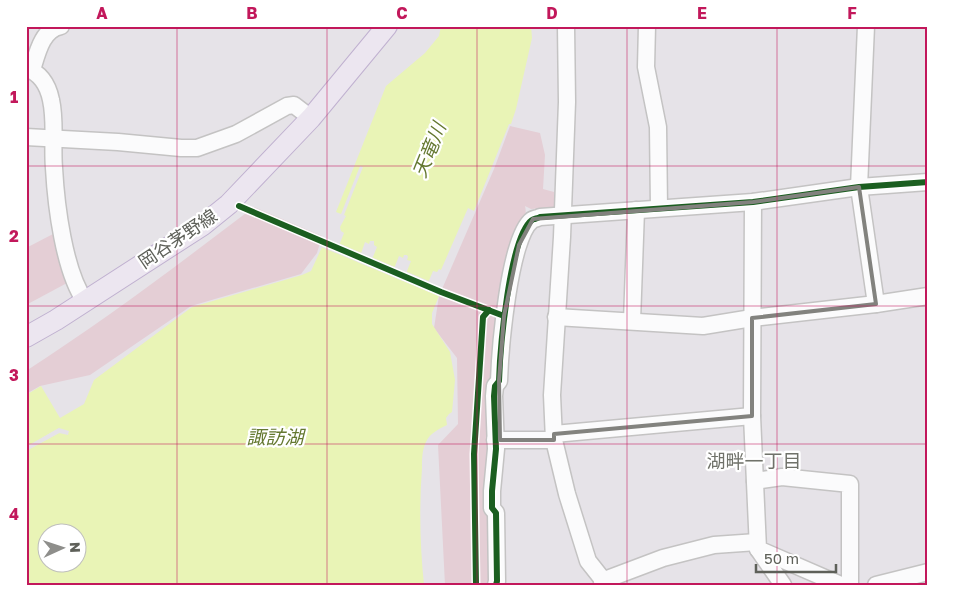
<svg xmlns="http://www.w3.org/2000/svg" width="954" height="611" font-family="'Golos Text','Noto Sans JP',sans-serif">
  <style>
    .green { fill: #e4ced5 }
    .water { fill: #e9f4b6; fill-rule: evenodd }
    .pier { fill: #e6e3e8 }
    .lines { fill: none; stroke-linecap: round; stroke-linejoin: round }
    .minor-casing { stroke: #c4c3c3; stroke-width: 19 }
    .major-casing { stroke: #c0b1d0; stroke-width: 22 }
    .minor { stroke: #fbfbfc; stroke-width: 16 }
    .major { stroke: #ece6f0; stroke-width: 20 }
    .cycleway-casing { stroke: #fff; stroke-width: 9 }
    .cycleway { stroke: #1b5e20; stroke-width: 6 }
    .marked { fill: none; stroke: #82827e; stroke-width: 4; stroke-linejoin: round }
    .grid { fill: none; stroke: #c2185b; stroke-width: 1; stroke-opacity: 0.55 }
    .labels { text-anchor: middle; stroke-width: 4.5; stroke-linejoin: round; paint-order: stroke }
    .street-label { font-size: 18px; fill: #5e6059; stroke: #fff }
    .water-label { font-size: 19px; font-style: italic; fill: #647830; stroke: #fff }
    .neighbourhood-label { font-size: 19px; fill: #70726a; stroke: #fff }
    .neatline { fill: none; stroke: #c2185b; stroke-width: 2 }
    .grid-label { font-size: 16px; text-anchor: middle; font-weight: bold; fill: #c2185b }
  </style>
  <rect width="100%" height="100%" fill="#e6e3e8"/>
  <!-- green -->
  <g class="green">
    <path d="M 510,126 L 540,133 L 545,155 L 543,189 L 554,192 L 554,207 L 531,209 L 525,206 C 529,222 516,240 509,254 L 492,585 L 445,585 L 438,445 L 458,424 L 457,358 L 434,328 L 439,296 L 494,169 Z"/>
    <path d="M 254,207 L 322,236 L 317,253 L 301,274 L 191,306 L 90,375 L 40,386 L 26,394 L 26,371 C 105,320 179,264 254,207 Z"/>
    <path d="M 55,233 L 67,283 L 26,305 L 26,248 Z"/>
  </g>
  <!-- water -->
  <path class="water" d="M 441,26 L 531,26 L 532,38 L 516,109 L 511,124 L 509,124 L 474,211 L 468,208 L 441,270 L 439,269 L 437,272 L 433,271 L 425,290 L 439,296 L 432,313 L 432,324 L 450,352 L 455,380 L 452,412 L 449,414 L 446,418 L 447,425 C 439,429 430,433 426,442 C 422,450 422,459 422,468 C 419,507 420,546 424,585 L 26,585 L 26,451 L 59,433 L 59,428 L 26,447 L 26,395 L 41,386 L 60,418 L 84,404 L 94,380 L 192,307 L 302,275 L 311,271 L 322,247 L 336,253 L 344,233 L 341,231 L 340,227 L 346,216 L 344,215 L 363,167 L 360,166 L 341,214 L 336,212 L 386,86 L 425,53 L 439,36 ZM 370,241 L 374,241 L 374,245 L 377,247 L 369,267 L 358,262 L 365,242 L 369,244 ZM 404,255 L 407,255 L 408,257 L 407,260 L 411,261 L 403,281 L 391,276 L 399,256 L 403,258 ZM 48,534 L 78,534 L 78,564 L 48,564 Z"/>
  <!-- pier -->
  <g class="pier">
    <path d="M 338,243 L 364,254 L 361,260 L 368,263 L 371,257 L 397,268 L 394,275 L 402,278 L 405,271 L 431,282 L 428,289 L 440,294 L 439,296 L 319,246 L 322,244 L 335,250 Z"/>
    <path d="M 59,428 L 69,431 L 68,435 L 59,433 L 26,451 L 26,447 Z"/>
  </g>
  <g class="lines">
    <!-- minor casing -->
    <g class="minor-casing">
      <g id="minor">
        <path d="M 566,26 L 567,102 L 562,237 L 552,395 L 554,440 L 567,494 L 588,561 L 607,585"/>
        <path d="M 647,26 L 646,67 L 658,127 L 659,208"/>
        <path d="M 866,26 L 859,187 L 876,304"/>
        <path d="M 26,68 C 40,73 48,85 51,100 C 56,122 52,146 54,168 C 56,205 64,271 85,301"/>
        <path d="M 32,70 C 37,54 42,29 61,26"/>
        <path d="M 26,137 L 118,142 L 181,148 L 197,148 L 236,134 L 287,106 L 294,105 L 311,118"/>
        <path d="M 753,202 L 752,416 L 758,549 L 841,585"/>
        <path d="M 556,317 L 703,326 L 752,318 L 876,304 L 928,296"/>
        <path d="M 632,321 L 636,210"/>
        <path d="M 554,434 L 752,416"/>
        <path d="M 495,440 L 554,440"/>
        <path d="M 755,481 L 782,477 L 850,484 L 850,585"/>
        <path d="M 758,549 L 783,585"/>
        <path d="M 602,581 L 663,558 L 714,545 L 757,542"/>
        <path d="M 496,585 L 497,581 L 496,513 L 492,508 L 492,491 L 496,449 L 494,396 L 495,386 L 499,381 C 500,351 509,237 532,220 C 533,219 539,218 540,217 L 753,202 L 859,187 L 928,182"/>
        <path d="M 876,585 L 928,572"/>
      </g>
    </g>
    <!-- major casing -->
    <g class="major-casing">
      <path id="major" d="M 26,337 L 56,320 L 203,225 L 229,204 L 311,118 L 387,26"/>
    </g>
    <!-- minor -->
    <use href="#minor" class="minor"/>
    <!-- major -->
    <use href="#major" class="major"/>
    <!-- cycleway casing -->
    <g class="cycleway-casing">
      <g id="cycleway">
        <path d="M 239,206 L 441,292 L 504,316"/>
        <path d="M 476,585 L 474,454 L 483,317 L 489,310"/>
        <path d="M 496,585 L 497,581 L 496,513 L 492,508 L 492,491 L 496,449 L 494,396 L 495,386 L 499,381 C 500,351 509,237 532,220 C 533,219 539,218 540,217 L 753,202 L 859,187 L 928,182"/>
      </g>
    </g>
    <!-- cycleway -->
    <use href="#cycleway" class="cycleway"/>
  </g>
  <!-- marked area -->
  <path class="marked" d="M 859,187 L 876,304 L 752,318 L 752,416 L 554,434 L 554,440 L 500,440 L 499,381 L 504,316 L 519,245 L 533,219 L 753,202 Z"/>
  <!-- grid -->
  <path class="grid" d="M 177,26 L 177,585M 327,26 L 327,585M 477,26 L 477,585M 627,26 L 627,585M 777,26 L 777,585M 26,166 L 928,166M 26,306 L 928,306M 26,444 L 928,444"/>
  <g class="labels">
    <!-- street labels -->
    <g class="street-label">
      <text transform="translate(178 239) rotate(-34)" y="6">岡谷茅野線</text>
    </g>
    <!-- water labels -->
    <g class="water-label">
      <text transform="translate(429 150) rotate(-68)" y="7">天竜川</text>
      <text x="275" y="444">諏訪湖</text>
    </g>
    <!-- neighbourhood labels -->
    <g class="neighbourhood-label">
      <text x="754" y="468">湖畔一丁目</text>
    </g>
  </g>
  <!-- border -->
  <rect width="954" height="611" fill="none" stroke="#ffffff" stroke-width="55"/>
  <!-- north arrow -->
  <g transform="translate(62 548) rotate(87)"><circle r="24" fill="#ffffff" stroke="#bfbfbd"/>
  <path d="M0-4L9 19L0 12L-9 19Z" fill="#8e8e8b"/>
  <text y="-8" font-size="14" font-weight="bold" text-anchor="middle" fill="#5e6059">N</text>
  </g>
  <!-- scale -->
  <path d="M756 564v8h80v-8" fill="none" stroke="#5e6059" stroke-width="2.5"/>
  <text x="764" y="564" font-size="15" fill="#5e6059" stroke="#ffffff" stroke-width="4" paint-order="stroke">50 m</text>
  <rect x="28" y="28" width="898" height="556" class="neatline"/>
  <g class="grid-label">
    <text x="102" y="19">A</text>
    <text x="252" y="19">B</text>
    <text x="402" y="19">C</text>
    <text x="552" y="19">D</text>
    <text x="702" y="19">E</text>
    <text x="852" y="19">F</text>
    <text x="14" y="103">1</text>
    <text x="14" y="242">2</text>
    <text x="14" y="381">3</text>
    <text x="14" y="520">4</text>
  </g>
</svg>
